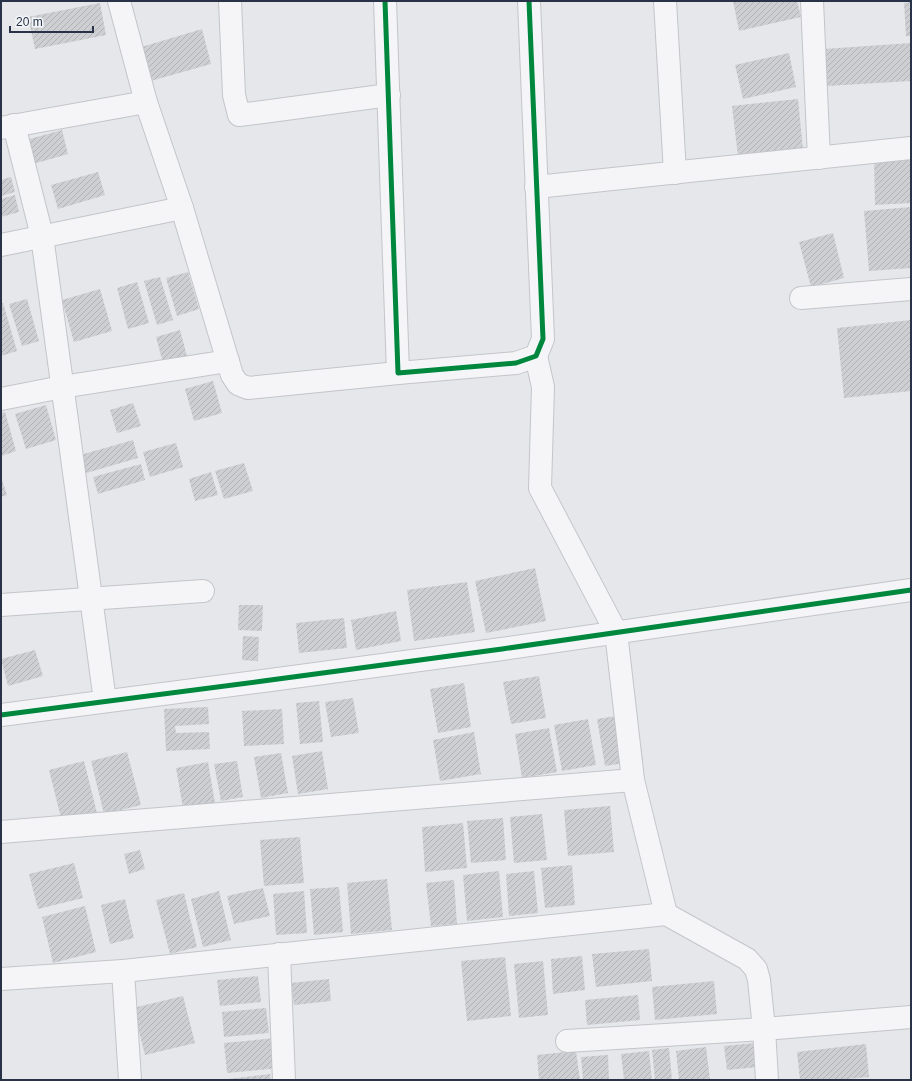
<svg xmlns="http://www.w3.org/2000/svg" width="912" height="1081" font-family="Arial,sans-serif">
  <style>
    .building { fill: url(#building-hatch) }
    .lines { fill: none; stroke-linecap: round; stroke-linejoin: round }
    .minor-casing { stroke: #c3c5c8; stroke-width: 24 }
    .minor { stroke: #f5f5f7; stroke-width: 22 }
    .cycleway-casing { stroke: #f3f6f9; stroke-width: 8 }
    .cycleway { stroke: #00873e; stroke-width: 5 }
  </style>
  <defs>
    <pattern id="building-hatch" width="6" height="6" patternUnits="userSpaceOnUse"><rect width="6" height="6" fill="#cecfd3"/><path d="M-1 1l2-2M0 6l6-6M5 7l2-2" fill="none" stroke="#b1b2b6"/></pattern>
  </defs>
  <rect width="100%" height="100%" fill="#e5e7ea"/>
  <!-- building -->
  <g class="building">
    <path d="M 733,1 L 797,1 L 801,17 L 739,31 Z"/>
    <path d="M 911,2 L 911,36 L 906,36 L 904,3 Z"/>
    <path d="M 100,3 L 106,35 L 35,49 L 28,17 Z"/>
    <path d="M 202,29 L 211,64 L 147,82 L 138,48 Z"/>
    <path d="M 911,43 L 911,81 L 827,86 L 824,49 Z"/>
    <path d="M 789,53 L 796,87 L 743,99 L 735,65 Z"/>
    <path d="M 798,99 L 803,150 L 738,156 L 732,106 Z"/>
    <path d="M 62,130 L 68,154 L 33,164 L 26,140 Z"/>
    <path d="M 911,157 L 911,203 L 875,205 L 874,158 Z"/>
    <path d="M 98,172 L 105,195 L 58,209 L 51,185 Z"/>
    <path d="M 11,177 L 15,192 L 1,196 L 1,180 Z"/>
    <path d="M 15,195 L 19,212 L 1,217 L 1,199 Z"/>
    <path d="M 911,207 L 911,268 L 869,271 L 864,211 Z"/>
    <path d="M 833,233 L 844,278 L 811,287 L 799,242 Z"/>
    <path d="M 188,272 L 199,309 L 177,316 L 166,278 Z"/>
    <path d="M 160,277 L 173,320 L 157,325 L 144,281 Z"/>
    <path d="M 137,282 L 149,323 L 128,329 L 117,288 Z"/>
    <path d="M 100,289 L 112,331 L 74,342 L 62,300 Z"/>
    <path d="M 27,299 L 39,341 L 22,346 L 9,304 Z"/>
    <path d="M 3,303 L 17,351 L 1,356 L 1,304 Z"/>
    <path d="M 911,320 L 911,391 L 844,398 L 837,328 Z"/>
    <path d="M 180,330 L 188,360 L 164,367 L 156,337 Z"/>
    <path d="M 213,381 L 222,413 L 194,421 L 185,389 Z"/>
    <path d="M 133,403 L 141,426 L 117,433 L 110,410 Z"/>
    <path d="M 46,405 L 56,440 L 26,449 L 15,414 Z"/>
    <path d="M 5,412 L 16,451 L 1,456 L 1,413 Z"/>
    <path d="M 133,440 L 138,458 L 83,474 L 77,456 Z"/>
    <path d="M 176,443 L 183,467 L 150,477 L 143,452 Z"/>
    <path d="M 244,463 L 253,491 L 224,499 L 215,471 Z"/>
    <path d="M 141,464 L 145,480 L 98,494 L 93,477 Z"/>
    <path d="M 211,472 L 218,495 L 195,501 L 189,479 Z"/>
    <path d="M 1,477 L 7,495 L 1,497 Z"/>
    <path d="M 535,568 L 546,621 L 486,633 L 475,581 Z"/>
    <path d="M 467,582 L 475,632 L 414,641 L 407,590 Z"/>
    <path d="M 239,605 L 263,605 L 262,631 L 238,630 Z"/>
    <path d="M 396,611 L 401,641 L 356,650 L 351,620 Z"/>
    <path d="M 344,618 L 347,648 L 299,653 L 296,623 Z"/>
    <path d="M 243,636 L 259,637 L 258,661 L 242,660 Z"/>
    <path d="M 35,650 L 43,676 L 8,686 L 1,659 Z"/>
    <path d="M 539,676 L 546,718 L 511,724 L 503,682 Z"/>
    <path d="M 464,683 L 471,727 L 438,733 L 430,689 Z"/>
    <path d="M 353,698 L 359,733 L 331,737 L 325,702 Z"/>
    <path d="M 319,701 L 323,742 L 300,744 L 296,703 Z"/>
    <path d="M 208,707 L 209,724 L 175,726 L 176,733 L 209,732 L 210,749 L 166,751 L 164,709 Z"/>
    <path d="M 282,709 L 284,744 L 244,746 L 242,711 Z"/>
    <path d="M 635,713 L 643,760 L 605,766 L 597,719 Z"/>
    <path d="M 588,719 L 596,765 L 562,771 L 554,725 Z"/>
    <path d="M 549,728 L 557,772 L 522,778 L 515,734 Z"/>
    <path d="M 474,732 L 481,774 L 440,781 L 433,740 Z"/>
    <path d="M 322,751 L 328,789 L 298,794 L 292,756 Z"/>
    <path d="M 127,752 L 141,805 L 104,814 L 91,761 Z"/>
    <path d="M 281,753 L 288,793 L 261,798 L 254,757 Z"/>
    <path d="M 84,761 L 97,813 L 62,822 L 49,770 Z"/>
    <path d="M 237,761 L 243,797 L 221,801 L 214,764 Z"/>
    <path d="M 208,762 L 215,803 L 183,808 L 176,768 Z"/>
    <path d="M 610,806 L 614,852 L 568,856 L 564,810 Z"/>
    <path d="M 542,814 L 547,860 L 514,863 L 510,817 Z"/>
    <path d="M 503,818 L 506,860 L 471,863 L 467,821 Z"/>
    <path d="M 463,823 L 467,868 L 425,872 L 422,827 Z"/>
    <path d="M 300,837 L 304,883 L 264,886 L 260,840 Z"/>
    <path d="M 140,850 L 145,869 L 129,874 L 124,854 Z"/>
    <path d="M 74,863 L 83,898 L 38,909 L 29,874 Z"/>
    <path d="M 572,865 L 575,905 L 545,908 L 541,868 Z"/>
    <path d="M 499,871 L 503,917 L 467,921 L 463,875 Z"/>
    <path d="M 534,871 L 538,913 L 509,916 L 506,874 Z"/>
    <path d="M 387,879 L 392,930 L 351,934 L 347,883 Z"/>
    <path d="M 454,880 L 457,924 L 431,926 L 426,883 Z"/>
    <path d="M 339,887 L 343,932 L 314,935 L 310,889 Z"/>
    <path d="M 263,888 L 270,916 L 234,924 L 227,896 Z"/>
    <path d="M 219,891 L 231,940 L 203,947 L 191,899 Z"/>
    <path d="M 304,891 L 307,933 L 276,935 L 273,894 Z"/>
    <path d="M 184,893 L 197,947 L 170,954 L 156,900 Z"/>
    <path d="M 125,899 L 134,938 L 110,944 L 101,905 Z"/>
    <path d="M 85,906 L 96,952 L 53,963 L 42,917 Z"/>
    <path d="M 649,949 L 652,981 L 596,987 L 592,954 Z"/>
    <path d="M 582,956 L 585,990 L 553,994 L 551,959 Z"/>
    <path d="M 505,957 L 511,1016 L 467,1021 L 461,961 Z"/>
    <path d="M 543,961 L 548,1015 L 519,1018 L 514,964 Z"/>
    <path d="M 258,976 L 261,1002 L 220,1006 L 217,980 Z"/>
    <path d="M 329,979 L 331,1001 L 294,1005 L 291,983 Z"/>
    <path d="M 714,981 L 717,1014 L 655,1020 L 652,987 Z"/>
    <path d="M 638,995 L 640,1020 L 587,1025 L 585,1000 Z"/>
    <path d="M 183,996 L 195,1043 L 145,1055 L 133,1008 Z"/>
    <path d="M 266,1008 L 269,1033 L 224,1037 L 222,1012 Z"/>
    <path d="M 276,1038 L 279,1068 L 227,1073 L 224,1043 Z"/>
    <path d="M 756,1043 L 758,1067 L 727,1070 L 724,1046 Z"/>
    <path d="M 866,1044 L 869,1077 L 837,1080 L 800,1080 L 797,1052 Z"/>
    <path d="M 706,1047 L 710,1080 L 679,1080 L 676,1051 Z"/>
    <path d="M 669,1048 L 672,1080 L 655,1080 L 652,1050 Z"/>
    <path d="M 576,1051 L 580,1080 L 539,1080 L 537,1055 Z"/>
    <path d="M 649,1051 L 652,1080 L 624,1080 L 621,1054 Z"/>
    <path d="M 608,1055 L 609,1080 L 583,1080 L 581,1057 Z"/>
    <path d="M 270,1074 L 271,1080 L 228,1080 L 228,1079 Z"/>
  </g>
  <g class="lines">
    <!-- minor casing -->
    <g class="minor-casing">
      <g id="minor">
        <path d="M 119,1 L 146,102 L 182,208 L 232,375 L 238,384 L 248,388 L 398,373"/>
        <path d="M 230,1 L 234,95 L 239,115 L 263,112 L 389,95"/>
        <path d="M 385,1 L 398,373 L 516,363 L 536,356 L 543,339 L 529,1"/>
        <path d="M 665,1 L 675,173"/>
        <path d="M 812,1 L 819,158"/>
        <path d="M 14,125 L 42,236 L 105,701"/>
        <path d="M 1,128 L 146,102"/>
        <path d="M 536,187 L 911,148"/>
        <path d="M 1,245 L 182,208"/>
        <path d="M 801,298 L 911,289"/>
        <path d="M 536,356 L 543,387 L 540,488 L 616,632 L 633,780 L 666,914 L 747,959 L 756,969 L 759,980 L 764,1029 L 767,1080"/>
        <path d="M 1,399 L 62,387 L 228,361"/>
        <path d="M 1,605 L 203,591"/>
        <path d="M 1,715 L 263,681 L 502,649 L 911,590"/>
        <path d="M 1,832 L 633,780"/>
        <path d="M 279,954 L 284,1080"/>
        <path d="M 123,971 L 130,1080"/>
        <path d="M 1,979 L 123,971 L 666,914"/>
        <path d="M 567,1041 L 764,1029 L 911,1017"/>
      </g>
    </g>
    <!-- minor -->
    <use href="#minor" class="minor"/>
    <!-- cycleway casing -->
    <g class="cycleway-casing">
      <g id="cycleway">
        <path d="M 385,1 L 398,373 L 516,363 L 536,356 L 543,339 L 529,1"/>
        <path d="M 1,715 L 263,681 L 502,649 L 911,590"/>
      </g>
    </g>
    <!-- cycleway -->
    <use href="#cycleway" class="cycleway"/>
  </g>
  <!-- border -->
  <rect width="912" height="1081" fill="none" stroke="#293347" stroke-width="4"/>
  <!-- scale -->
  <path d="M10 26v6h83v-6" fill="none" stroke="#293347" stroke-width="2"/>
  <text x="16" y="26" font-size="12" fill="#293347" stroke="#f3f6f9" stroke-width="3" paint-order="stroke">20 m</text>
</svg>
